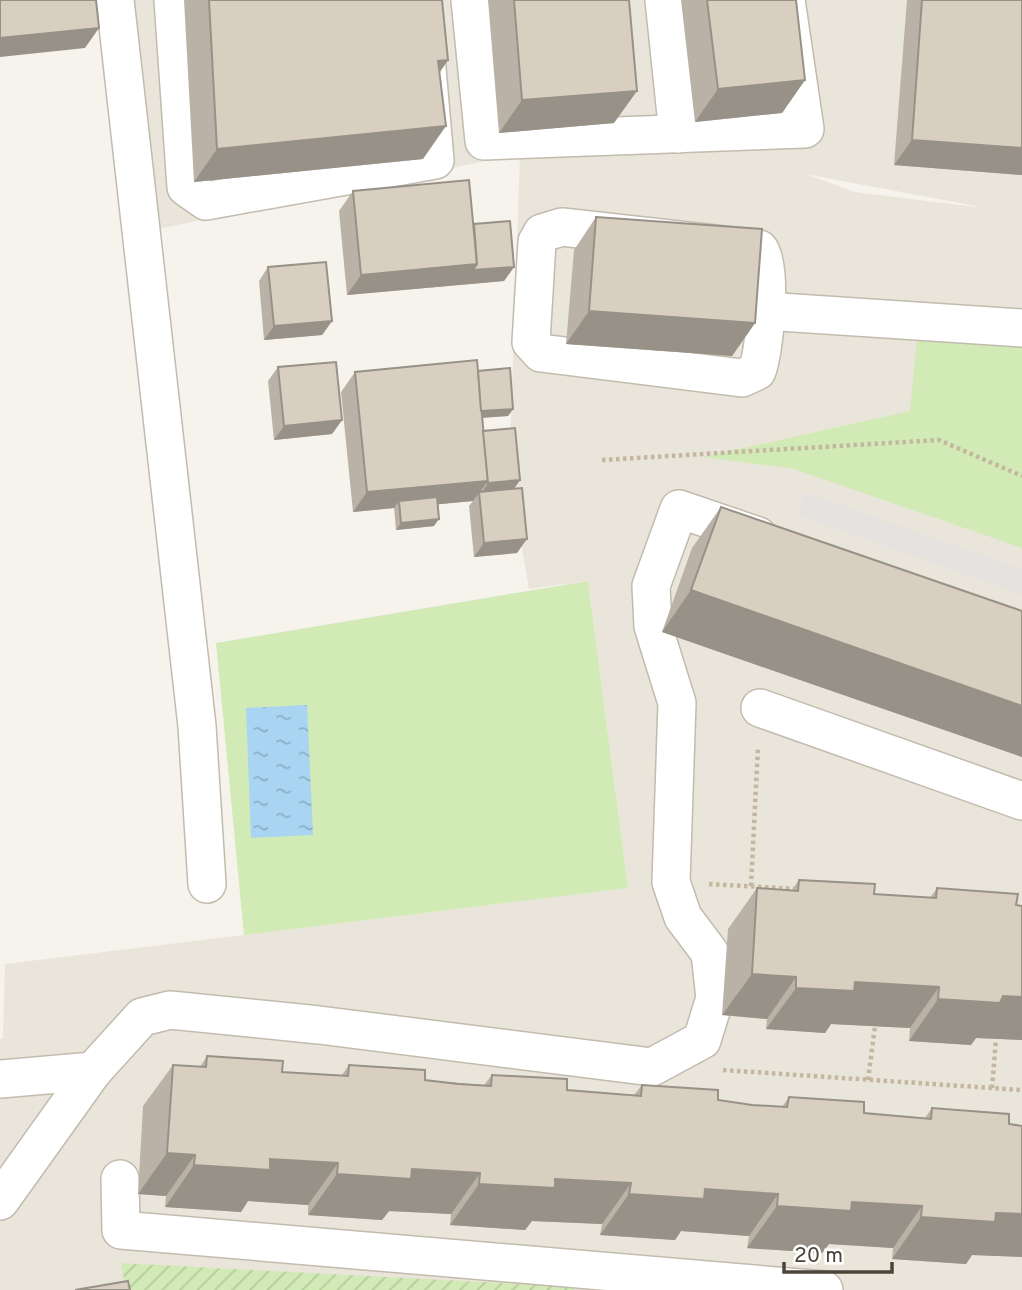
<svg xmlns="http://www.w3.org/2000/svg" width="1022" height="1290" font-family="Overpass,sans-serif">
  <style>
    .residential { fill: #eae5da; fill-rule: evenodd }
    .green { fill: #d2eab5 }
    .garden { fill: url(#garden-furrows) }
    .parking { fill: #e5e3e0 }
    .water { fill: url(#water-ripples) }
    .lines { fill: none; stroke-linecap: round; stroke-linejoin: round }
    .minor-casing { stroke: #c2bbae; stroke-width: 40 }
    .path { stroke: #c4b79f; stroke-width: 4.5; stroke-dasharray: 3.5 3.5; stroke-linecap: butt }
    .minor { stroke: #fff; stroke-width: 37 }
    .wall { fill: #bab2a6 }
    .shaded-wall { fill: #979187 }
    .building { fill: #d8cfc1; stroke: #979187; stroke-width: 2 }
  </style>
  <defs>
    <pattern id="garden-furrows" width="10" height="10" patternUnits="userSpaceOnUse" patternTransform="scale(1.75)"><rect width="10" height="10" fill="#d2eab5"/><path d="M-1 1l2-2M0 10L10 0M9 11l2-2" fill="none" stroke="#b6ca9c"/></pattern>
    <pattern id="water-ripples" width="26" height="14" patternUnits="userSpaceOnUse" patternTransform="scale(1.75)"><rect width="26" height="14" fill="#a9d4f2"/><path d="M2 4q2-2 4 0t4 0M15 11q2-2 4 0t4 0" fill="none" stroke="#8caec5"/></pattern>
  </defs>
  <rect width="100%" height="100%" fill="#f6f3ec"/>
  <!-- residential -->
  <path class="residential" d="M 106,0 L 1022,0 L 1022,1290 L 0,1290 L 0,1039 L 3,1038 L 5,964 L 628,888 L 588,581 L 529,589 L 509,473 L 520,154 L 129,235 ZM 805,174 L 976,206 L 976,207 L 855,192 Z"/>
  <!-- green -->
  <g class="green">
    <path d="M 918,330 L 1022,337 L 1022,548 L 794,469 L 703,457 L 910,411 Z"/>
    <path d="M 588,581 L 628,888 L 244,935 L 216,643 Z"/>
  </g>
  <!-- garden -->
  <path class="garden" d="M 121,1263 L 575,1287 L 574,1290 L 126,1290 Z"/>
  <!-- parking -->
  <path class="parking" d="M 805,492 L 1022,569 L 1022,595 L 797,515 Z"/>
  <!-- water -->
  <path class="water" d="M 307,705 L 313,835 L 251,838 L 246,708 Z"/>
  <g class="lines">
    <!-- minor casing -->
    <g class="minor-casing">
      <g id="minor">
        <path d="M 115,0 L 197,726 L 207,884"/>
        <path d="M 173,0 L 186,187 L 206,201 L 435,160 L 421,0"/>
        <path d="M 470,0 L 484,141 L 805,129 L 786,0"/>
        <path d="M 664,0 L 678,134"/>
        <path d="M 562,227 L 759,249 C 773,263 765,351 757,371 L 742,378 L 541,353 L 531,342 L 537,242 L 542,233 Z"/>
        <path d="M 765,311 L 1022,328"/>
        <path d="M 760,708 L 1022,801"/>
        <path d="M 0,1079 L 93,1071"/>
        <path d="M 120,1179 L 121,1230 L 824,1290"/>
        <path d="M 0,1201 L 93,1071 L 142,1017 L 170,1010 L 319,1025 L 652,1067 L 702,1040 L 715,998 L 710,953 L 683,917 L 671,882 L 677,703 L 653,626 L 651,586 L 679,509 L 758,536"/>
      </g>
    </g>
    <!-- path -->
    <g class="path">
      <path d="M 602,460 L 939,440 L 1022,476"/>
      <path d="M 709,884 L 798,889"/>
      <path d="M 751,886 L 758,747"/>
      <path d="M 723,1070 L 1022,1090"/>
      <path d="M 868,1080 L 875,1026"/>
      <path d="M 992,1088 L 996,1039"/>
    </g>
    <!-- minor -->
    <use href="#minor" class="minor"/>
  </g>
  <!-- wall -->
  <g class="wall">
    <path d="M 184,0 L 442,0 L 448,60 L 440,72 L 423,159 L 194,182 Z"/>
    <path d="M 488,0 L 629,0 L 614,123 L 499,133 Z"/>
    <path d="M 681,0 L 796,0 L 805,80 L 782,113 L 695,122 Z"/>
    <path d="M 907,0 L 1022,0 L 1022,175 L 894,165 Z"/>
    <path d="M 353,191 L 474,224 L 514,267 L 504,281 L 347,295 L 339,211 Z"/>
    <path d="M 596,217 L 755,323 L 732,356 L 566,344 L 574,250 Z"/>
    <path d="M 268,267 L 332,321 L 322,335 L 264,340 L 259,281 Z"/>
    <path d="M 278,367 L 342,420 L 332,434 L 274,440 L 268,381 Z"/>
    <path d="M 478,371 L 513,409 L 508,416 L 482,418 L 483,431 L 520,480 L 514,489 L 517,553 L 474,557 L 469,506 L 473,501 L 438,504 L 434,526 L 396,530 L 394,508 L 353,512 L 341,392 L 355,372 Z"/>
    <path d="M 721,507 L 1022,611 L 1022,757 L 662,632 L 692,548 Z"/>
    <path d="M 799,880 L 874,894 L 930,898 L 937,888 L 1022,906 L 1022,1040 L 976,1038 L 971,1045 L 909,1041 L 910,1028 L 831,1024 L 825,1033 L 766,1029 L 767,1019 L 722,1015 L 728,929 L 757,888 L 792,890 Z"/>
    <path d="M 207,1056 L 282,1072 L 342,1075 L 349,1065 L 425,1080 L 484,1085 L 492,1075 L 567,1090 L 634,1095 L 642,1085 L 718,1100 L 752,1105 L 782,1107 L 789,1097 L 864,1113 L 925,1118 L 932,1108 L 1022,1126 L 1022,1257 L 972,1255 L 966,1264 L 892,1259 L 893,1248 L 829,1244 L 822,1253 L 747,1248 L 749,1236 L 681,1231 L 675,1240 L 600,1235 L 602,1224 L 532,1221 L 525,1230 L 450,1225 L 451,1214 L 389,1211 L 382,1220 L 308,1215 L 308,1205 L 248,1201 L 241,1212 L 165,1207 L 166,1196 L 138,1194 L 143,1106 L 173,1065 L 200,1067 Z"/>
  </g>
  <!-- shaded-wall -->
  <g class="shaded-wall">
    <path d="M 99,28 L 85,48 L 0,57 L 0,38 Z"/>
    <path d="M 448,60 L 425,93 L 438,61 Z"/>
    <path d="M 805,80 L 782,113 L 695,122 L 718,89 Z"/>
    <path d="M 637,91 L 614,123 L 499,133 L 522,100 Z"/>
    <path d="M 446,126 L 423,159 L 194,182 L 217,149 Z"/>
    <path d="M 912,140 L 1022,148 L 1022,175 L 894,165 Z"/>
    <path d="M 477,264 L 514,267 L 504,281 L 347,295 L 361,275 Z"/>
    <path d="M 589,311 L 755,323 L 732,356 L 566,344 Z"/>
    <path d="M 332,321 L 322,335 L 264,340 L 274,326 Z"/>
    <path d="M 513,409 L 508,416 L 476,418 L 481,411 Z"/>
    <path d="M 342,420 L 332,434 L 274,440 L 284,426 Z"/>
    <path d="M 520,480 L 510,494 L 479,497 L 488,483 Z"/>
    <path d="M 488,481 L 473,501 L 400,508 L 399,501 L 394,508 L 353,512 L 367,492 Z"/>
    <path d="M 439,519 L 434,526 L 396,530 L 401,523 Z"/>
    <path d="M 527,539 L 517,553 L 474,557 L 484,543 Z"/>
    <path d="M 691,590 L 1022,706 L 1022,757 L 662,632 Z"/>
    <path d="M 752,974 L 796,977 L 767,1019 L 722,1015 Z"/>
    <path d="M 855,982 L 939,987 L 910,1028 L 831,1024 L 825,1033 L 766,1029 L 796,988 Z"/>
    <path d="M 1003,996 L 1022,997 L 1022,1040 L 976,1038 L 971,1045 L 909,1041 L 938,999 Z"/>
    <path d="M 167,1153 L 195,1155 L 166,1196 L 138,1194 Z"/>
    <path d="M 270,1159 L 338,1163 L 308,1205 L 248,1201 L 241,1212 L 165,1207 L 194,1165 Z"/>
    <path d="M 412,1169 L 480,1173 L 451,1214 L 389,1211 L 382,1220 L 308,1215 L 337,1174 Z"/>
    <path d="M 555,1179 L 631,1183 L 602,1224 L 532,1221 L 525,1230 L 450,1225 L 479,1184 Z"/>
    <path d="M 705,1189 L 778,1194 L 749,1236 L 681,1231 L 675,1240 L 600,1235 L 629,1194 Z"/>
    <path d="M 852,1202 L 922,1206 L 893,1248 L 829,1244 L 822,1253 L 747,1248 L 777,1206 Z"/>
    <path d="M 996,1213 L 1022,1214 L 1022,1257 L 972,1255 L 966,1264 L 892,1259 L 921,1217 Z"/>
  </g>
  <!-- building -->
  <g class="building">
    <path d="M 0,0 L 96,0 L 99,28 L 0,38 Z"/>
    <path d="M 209,0 L 442,0 L 448,60 L 438,61 L 446,126 L 217,149 Z"/>
    <path d="M 514,0 L 629,0 L 637,91 L 522,100 Z"/>
    <path d="M 707,0 L 796,0 L 805,80 L 718,89 Z"/>
    <path d="M 922,0 L 1022,0 L 1022,148 L 912,140 Z"/>
    <path d="M 469,180 L 477,264 L 361,275 L 353,191 Z"/>
    <path d="M 596,217 L 762,229 L 755,323 L 589,311 Z"/>
    <path d="M 510,221 L 514,267 L 473,270 L 477,264 L 474,224 Z"/>
    <path d="M 326,262 L 332,321 L 274,326 L 268,267 Z"/>
    <path d="M 477,360 L 488,481 L 367,492 L 355,372 Z"/>
    <path d="M 336,362 L 342,420 L 284,426 L 278,367 Z"/>
    <path d="M 510,368 L 513,409 L 481,411 L 478,371 Z"/>
    <path d="M 515,428 L 520,480 L 488,483 L 483,431 Z"/>
    <path d="M 522,488 L 527,539 L 484,543 L 479,492 Z"/>
    <path d="M 437,497 L 439,519 L 401,523 L 399,501 Z"/>
    <path d="M 721,507 L 1022,611 L 1022,706 L 691,590 Z"/>
    <path d="M 799,880 L 875,884 L 874,894 L 936,898 L 937,888 L 1018,894 L 1016,905 L 1022,906 L 1022,997 L 1003,996 L 1000,1003 L 938,999 L 939,987 L 855,982 L 854,991 L 796,988 L 796,977 L 752,974 L 757,888 L 798,891 Z"/>
    <path d="M 207,1056 L 283,1061 L 282,1072 L 348,1076 L 349,1065 L 425,1070 L 425,1080 L 458,1084 L 491,1086 L 492,1075 L 567,1079 L 567,1090 L 641,1096 L 642,1085 L 718,1090 L 718,1100 L 752,1105 L 787,1107 L 789,1097 L 864,1102 L 864,1113 L 931,1119 L 932,1108 L 1009,1114 L 1009,1124 L 1022,1126 L 1022,1214 L 996,1213 L 995,1222 L 921,1217 L 922,1206 L 852,1202 L 851,1211 L 777,1206 L 778,1194 L 705,1189 L 704,1199 L 629,1194 L 631,1183 L 555,1179 L 555,1188 L 479,1184 L 480,1173 L 412,1169 L 411,1179 L 337,1174 L 338,1163 L 270,1159 L 270,1170 L 194,1165 L 195,1155 L 167,1153 L 173,1065 L 206,1067 Z"/>
    <path d="M 128,1281 L 130,1290 L 75,1290 Z"/>
  </g>
  <!-- scale -->
  <path d="M784 1262v10h108v-10" fill="none" stroke="#4b4439" stroke-width="3.5"/>
  <text x="794" y="1262" font-size="21" fill="#4b4439" stroke="#ffffff" stroke-width="5" paint-order="stroke">20 m</text>
</svg>
